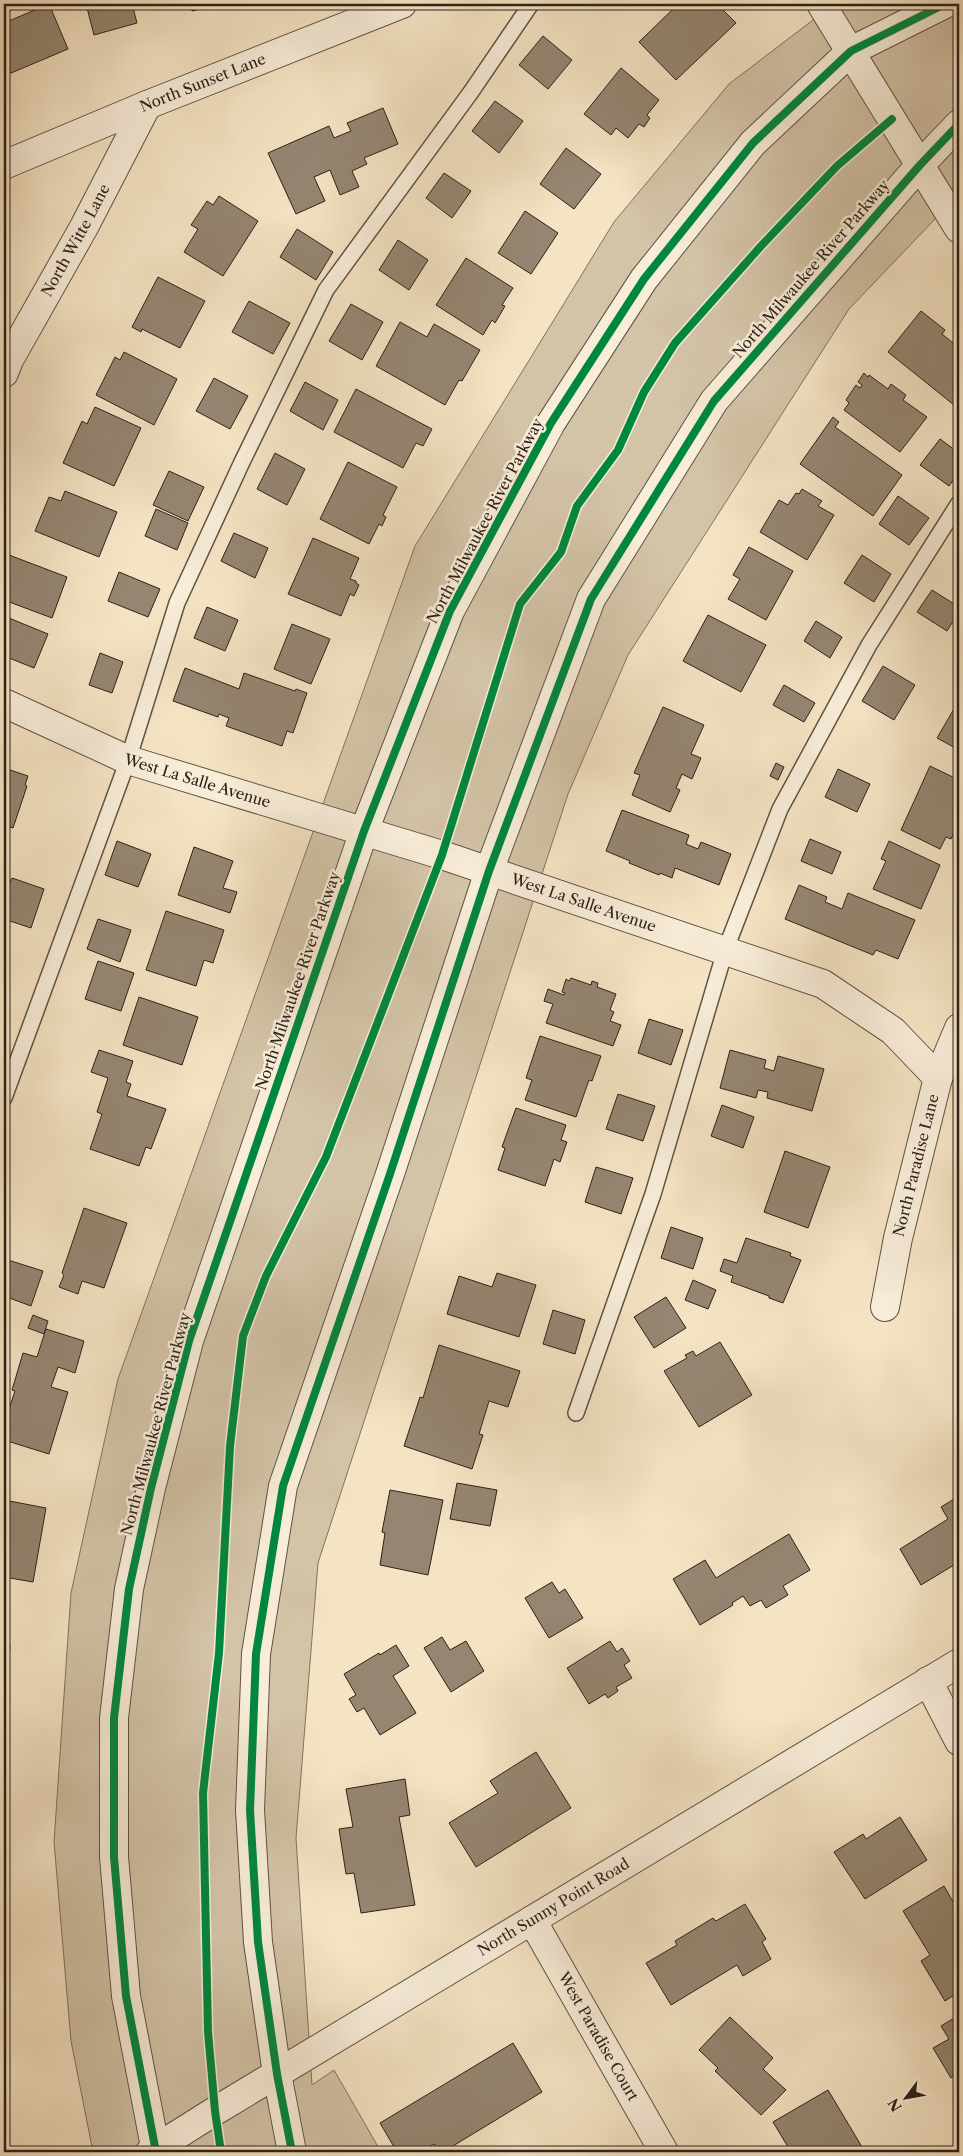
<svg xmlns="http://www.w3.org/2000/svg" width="963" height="2156" font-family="'Libre Caslon Text',serif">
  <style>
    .green { fill: #d3c3a7; stroke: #807260 }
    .building { fill: #958672; stroke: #2d211a }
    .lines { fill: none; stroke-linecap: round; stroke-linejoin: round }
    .service-casing { stroke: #5f5244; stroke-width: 18 }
    .minor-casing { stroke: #5f5244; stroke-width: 30 }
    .tertiary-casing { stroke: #5f5244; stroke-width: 30 }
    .service { stroke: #f8edd9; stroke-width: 15 }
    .minor { stroke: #f8edd9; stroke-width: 28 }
    .tertiary { stroke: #f8edd9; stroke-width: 28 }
    .cycleway-casing { stroke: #f8edd9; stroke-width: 11 }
    .cycleway { stroke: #00873e; stroke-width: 8 }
    .labels { text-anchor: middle; stroke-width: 5; stroke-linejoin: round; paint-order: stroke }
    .street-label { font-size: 15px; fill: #2d211a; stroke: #f8edd9 }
  </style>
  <rect width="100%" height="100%" fill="#f5e4c4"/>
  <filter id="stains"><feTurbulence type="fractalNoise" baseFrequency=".004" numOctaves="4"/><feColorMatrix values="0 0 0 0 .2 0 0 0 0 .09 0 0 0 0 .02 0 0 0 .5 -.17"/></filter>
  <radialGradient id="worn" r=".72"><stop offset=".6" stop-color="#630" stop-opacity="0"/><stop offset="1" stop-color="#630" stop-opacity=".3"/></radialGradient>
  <!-- green -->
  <path class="green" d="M 834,4 L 959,4 L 959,194 L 849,309 L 628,655 L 568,794 L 318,1563 L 296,1838 L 312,2085 L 334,2070 L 381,2152 L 93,2152 L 71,2041 L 54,1842 L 71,1593 L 118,1379 L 415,546 L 614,222 L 729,84 Z"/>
  <!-- building -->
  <g class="building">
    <path d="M 49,4 L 68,49 L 4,76 L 4,23 Z"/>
    <path d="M 86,4 L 132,4 L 137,23 L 94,35 Z"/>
    <path d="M 179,4 L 203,4 L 204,8 L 192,11 L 190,5 L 180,8 Z"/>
    <path d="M 670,4 L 717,4 L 736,23 L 676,80 L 639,42 L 674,8 Z"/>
    <path d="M 543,36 L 572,60 L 548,89 L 519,65 Z"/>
    <path d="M 621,68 L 659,100 L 647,115 L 650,118 L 644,127 L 639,124 L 628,138 L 616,128 L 611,135 L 584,114 Z"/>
    <path d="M 495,101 L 523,121 L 499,153 L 472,131 Z"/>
    <path d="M 383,108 L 398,144 L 364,158 L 367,164 L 352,171 L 359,187 L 340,195 L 330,170 L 314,177 L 325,201 L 296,214 L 268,153 L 329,126 L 334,138 L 351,131 L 347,123 Z"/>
    <path d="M 566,148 L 601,174 L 574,209 L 540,184 Z"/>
    <path d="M 444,173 L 471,191 L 452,218 L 426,198 Z"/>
    <path d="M 219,196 L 258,221 L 223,276 L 184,252 L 198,229 L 191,225 L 207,201 L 213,205 Z"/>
    <path d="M 525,211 L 558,233 L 531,274 L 498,253 Z"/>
    <path d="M 297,229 L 333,252 L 316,280 L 280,257 Z"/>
    <path d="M 398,240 L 428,260 L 409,290 L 379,270 Z"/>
    <path d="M 466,258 L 513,288 L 502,305 L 505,306 L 495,323 L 492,320 L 483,335 L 436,305 Z"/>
    <path d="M 158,277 L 205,301 L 180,348 L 142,329 L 141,332 L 132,327 Z"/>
    <path d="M 249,301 L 290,323 L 273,354 L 232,332 Z"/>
    <path d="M 351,304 L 383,322 L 362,360 L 329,341 Z"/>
    <path d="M 921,311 L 945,330 L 942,334 L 959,348 L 959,409 L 888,352 Z"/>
    <path d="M 400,322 L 427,337 L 434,324 L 480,350 L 462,381 L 459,380 L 445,405 L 376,366 Z"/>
    <path d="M 124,352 L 177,379 L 154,425 L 96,395 L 115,357 L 120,360 Z"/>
    <path d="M 864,373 L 868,377 L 869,375 L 888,389 L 891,384 L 906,395 L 903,400 L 927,417 L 900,452 L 844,410 L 849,403 L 846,400 L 856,385 L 860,388 L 862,385 L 858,382 Z"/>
    <path d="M 214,378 L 248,396 L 230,429 L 196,411 Z"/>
    <path d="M 305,382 L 338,400 L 323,430 L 290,411 Z"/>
    <path d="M 356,389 L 432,429 L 423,446 L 416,443 L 403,468 L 334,432 Z"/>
    <path d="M 95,407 L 141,428 L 114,486 L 63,463 L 82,421 L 87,424 Z"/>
    <path d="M 833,417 L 839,422 L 835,427 L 902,475 L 873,516 L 800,464 Z"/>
    <path d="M 940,439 L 959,453 L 959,472 L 949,486 L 920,465 Z"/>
    <path d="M 275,453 L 305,469 L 287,505 L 257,489 Z"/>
    <path d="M 348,462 L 397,487 L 383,515 L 386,517 L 382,526 L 379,524 L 369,544 L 320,519 Z"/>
    <path d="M 169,471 L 204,487 L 188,521 L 153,505 Z"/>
    <path d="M 802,489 L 822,501 L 818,506 L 834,515 L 807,560 L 760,532 L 779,500 L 788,505 L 796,493 L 799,494 Z"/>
    <path d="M 65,491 L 117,512 L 99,557 L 35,531 L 49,497 L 61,501 Z"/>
    <path d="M 898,496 L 929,518 L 909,545 L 879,524 Z"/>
    <path d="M 156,509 L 188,523 L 177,550 L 145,536 Z"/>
    <path d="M 234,533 L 268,548 L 255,578 L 221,561 Z"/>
    <path d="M 313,538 L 359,558 L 350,579 L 356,581 L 356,583 L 359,585 L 354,596 L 350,594 L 341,616 L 288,594 Z"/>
    <path d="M 749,547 L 793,571 L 766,620 L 728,599 L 740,579 L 733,575 Z"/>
    <path d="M 9,555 L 67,577 L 52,618 L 4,600 L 4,567 Z"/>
    <path d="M 862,555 L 891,574 L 874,602 L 844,583 Z"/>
    <path d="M 119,572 L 160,589 L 148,617 L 108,601 Z"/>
    <path d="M 932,590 L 959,607 L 959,612 L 947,631 L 917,612 Z"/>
    <path d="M 207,607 L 238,620 L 225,651 L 194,638 Z"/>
    <path d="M 708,615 L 766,645 L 741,692 L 683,661 Z"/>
    <path d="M 4,616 L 48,634 L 34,668 L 4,656 Z"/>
    <path d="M 816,621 L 842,637 L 830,658 L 804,641 Z"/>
    <path d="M 292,624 L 330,639 L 311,684 L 274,669 Z"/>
    <path d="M 100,653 L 123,662 L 112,693 L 89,685 Z"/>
    <path d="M 883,666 L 915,685 L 894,720 L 862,701 Z"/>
    <path d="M 185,668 L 239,689 L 244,673 L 295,691 L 296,689 L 307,693 L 293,733 L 287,731 L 282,746 L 226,726 L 229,718 L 219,714 L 218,717 L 173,701 Z"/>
    <path d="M 784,685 L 815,703 L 804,722 L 773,705 Z"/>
    <path d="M 959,689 L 959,750 L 937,738 L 958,702 L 953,699 Z"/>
    <path d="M 663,707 L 704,725 L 691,754 L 701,758 L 692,779 L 682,774 L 676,788 L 680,790 L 670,812 L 632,795 L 640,775 L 634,773 Z"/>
    <path d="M 776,763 L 784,767 L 778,780 L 770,776 Z"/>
    <path d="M 930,766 L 959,780 L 959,821 L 951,839 L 946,837 L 940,849 L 901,830 Z"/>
    <path d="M 4,768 L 28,776 L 25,785 L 27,786 L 13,828 L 4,825 Z"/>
    <path d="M 838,769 L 870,784 L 857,812 L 825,797 Z"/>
    <path d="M 622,810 L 689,835 L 686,844 L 698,849 L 701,842 L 731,854 L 719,885 L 675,868 L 672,878 L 660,873 L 659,875 L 629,863 L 630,861 L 606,851 Z"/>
    <path d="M 810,839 L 841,852 L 832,874 L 801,861 Z"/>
    <path d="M 117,841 L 151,854 L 138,887 L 105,875 Z"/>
    <path d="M 889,841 L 940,865 L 921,909 L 873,889 L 886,861 L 881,859 Z"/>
    <path d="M 194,847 L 233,861 L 223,888 L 237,892 L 230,913 L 178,895 Z"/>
    <path d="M 12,878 L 44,889 L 31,928 L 4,919 L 4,879 L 10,882 Z"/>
    <path d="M 799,885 L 827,897 L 825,902 L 842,909 L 848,893 L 915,920 L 898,959 L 876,950 L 873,955 L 785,919 Z"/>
    <path d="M 166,911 L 224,930 L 213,963 L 204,960 L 196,986 L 146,970 Z"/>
    <path d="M 98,919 L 131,930 L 120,962 L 87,949 Z"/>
    <path d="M 98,961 L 134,973 L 121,1011 L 85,999 Z"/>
    <path d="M 571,978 L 591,985 L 592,981 L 598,983 L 597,987 L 616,994 L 610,1010 L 614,1012 L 610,1021 L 621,1025 L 613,1046 L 546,1023 L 553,1004 L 544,1001 L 548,989 L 564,995 L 565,993 L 562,992 L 566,979 L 569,981 Z"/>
    <path d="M 139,997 L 198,1017 L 182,1065 L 123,1045 Z"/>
    <path d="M 649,1019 L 683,1030 L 671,1065 L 638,1053 Z"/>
    <path d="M 540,1036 L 601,1056 L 592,1081 L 589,1080 L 576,1117 L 525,1100 L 532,1080 L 526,1078 Z"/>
    <path d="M 99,1050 L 133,1061 L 126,1082 L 131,1084 L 127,1096 L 166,1109 L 151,1149 L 146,1147 L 139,1166 L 90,1149 L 102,1114 L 97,1112 L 108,1078 L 91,1072 Z"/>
    <path d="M 730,1050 L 766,1060 L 764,1068 L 774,1071 L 778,1056 L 824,1069 L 812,1111 L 767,1098 L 768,1092 L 758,1090 L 756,1098 L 720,1088 Z"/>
    <path d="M 618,1094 L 655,1106 L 643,1141 L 606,1129 Z"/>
    <path d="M 722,1105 L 754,1117 L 743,1148 L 711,1136 Z"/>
    <path d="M 516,1108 L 566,1125 L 561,1140 L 567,1142 L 560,1162 L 554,1159 L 545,1186 L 498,1170 L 505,1148 L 502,1147 Z"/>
    <path d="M 785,1151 L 830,1167 L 808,1228 L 764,1212 Z"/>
    <path d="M 596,1167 L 633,1178 L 621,1214 L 585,1202 Z"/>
    <path d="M 84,1208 L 127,1223 L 104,1288 L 82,1281 L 78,1294 L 59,1287 L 64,1275 L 62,1273 Z"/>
    <path d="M 671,1227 L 703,1238 L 693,1269 L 661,1258 Z"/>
    <path d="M 746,1238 L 791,1253 L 790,1256 L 801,1260 L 783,1303 L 769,1298 L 769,1296 L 731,1282 L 733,1276 L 720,1271 L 724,1259 L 737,1263 Z"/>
    <path d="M 8,1260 L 43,1271 L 31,1306 L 4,1296 L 4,1273 Z"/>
    <path d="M 497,1273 L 536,1285 L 519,1337 L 447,1314 L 459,1276 L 492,1287 Z"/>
    <path d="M 693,1280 L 716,1290 L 708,1309 L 685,1300 Z"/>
    <path d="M 666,1297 L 686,1328 L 654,1348 L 634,1317 Z"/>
    <path d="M 553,1310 L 585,1320 L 575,1354 L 543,1344 Z"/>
    <path d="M 33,1315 L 48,1321 L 44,1334 L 28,1328 Z"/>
    <path d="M 46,1329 L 84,1341 L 75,1373 L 58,1367 L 51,1387 L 68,1392 L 49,1454 L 4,1440 L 4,1424 L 15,1391 L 12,1390 L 23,1353 L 37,1357 Z"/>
    <path d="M 720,1342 L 752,1395 L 699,1427 L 664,1371 L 687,1358 L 685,1355 L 693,1351 L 696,1356 Z"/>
    <path d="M 439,1345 L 520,1371 L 508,1407 L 489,1401 L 479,1434 L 483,1435 L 472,1469 L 404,1446 L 420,1397 L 423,1398 Z"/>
    <path d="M 457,1483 L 497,1490 L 490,1526 L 450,1519 Z"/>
    <path d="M 390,1490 L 443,1500 L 428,1575 L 380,1565 L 385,1533 L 382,1532 Z"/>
    <path d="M 959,1496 L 959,1562 L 921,1585 L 900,1549 L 948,1519 L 941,1507 Z"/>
    <path d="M 4,1500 L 46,1508 L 33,1582 L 4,1577 Z"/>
    <path d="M 789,1534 L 810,1570 L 783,1586 L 788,1595 L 766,1608 L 761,1600 L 750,1606 L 743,1596 L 732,1603 L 733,1605 L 700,1625 L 673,1579 L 705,1560 L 716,1578 Z"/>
    <path d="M 552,1582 L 559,1593 L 565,1589 L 583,1618 L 549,1638 L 525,1598 Z"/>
    <path d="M 442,1637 L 450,1650 L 466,1641 L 484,1671 L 451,1692 L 424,1648 Z"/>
    <path d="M 610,1641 L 617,1652 L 622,1648 L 630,1661 L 624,1665 L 632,1678 L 616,1687 L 618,1691 L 608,1698 L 605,1694 L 589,1704 L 567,1668 Z"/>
    <path d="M 4,1645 L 10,1646 L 4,1720 Z"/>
    <path d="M 396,1645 L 409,1666 L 393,1676 L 416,1713 L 380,1735 L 364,1708 L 357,1712 L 349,1699 L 356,1695 L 344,1674 L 379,1653 L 380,1655 Z"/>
    <path d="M 536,1752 L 571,1808 L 476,1867 L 449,1823 L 498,1793 L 490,1781 Z"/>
    <path d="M 405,1779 L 410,1815 L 399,1817 L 415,1905 L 361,1913 L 354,1873 L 346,1874 L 339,1829 L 353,1827 L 346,1789 Z"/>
    <path d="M 900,1817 L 927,1860 L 865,1899 L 834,1852 L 863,1834 L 866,1839 Z"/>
    <path d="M 944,1886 L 959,1912 L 959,1992 L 945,2001 L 921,1961 L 930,1955 L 903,1911 Z"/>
    <path d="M 745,1904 L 766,1939 L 762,1942 L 771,1959 L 743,1976 L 737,1965 L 671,2005 L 646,1963 L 677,1945 L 675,1941 L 713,1918 L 716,1921 Z"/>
    <path d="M 959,2015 L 959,2073 L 951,2078 L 933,2048 L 949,2039 L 941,2026 Z"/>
    <path d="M 730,2017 L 773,2058 L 763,2069 L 786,2090 L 761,2115 L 715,2071 L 718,2068 L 699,2050 Z"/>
    <path d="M 513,2043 L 542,2092 L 443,2152 L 439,2152 L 434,2144 L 420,2152 L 397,2152 L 380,2123 Z"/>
    <path d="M 828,2090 L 865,2152 L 791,2152 L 773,2122 Z"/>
    <path d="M 523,2148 L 525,2152 L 514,2152 Z"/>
  </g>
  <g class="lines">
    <!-- service casing -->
    <g class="service-casing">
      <g id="service">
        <path d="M 4,1098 L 128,760 L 177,603 L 242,462 L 326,290 L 471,92 L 531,4"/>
        <path d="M 576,1413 L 653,1194 L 725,951 L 780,809 L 869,645 L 959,503"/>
      </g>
    </g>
    <!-- minor casing -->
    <g class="minor-casing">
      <g id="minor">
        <path d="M 821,4 L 959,229"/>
        <path id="s1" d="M 4,165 L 147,105 L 402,4"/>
        <path id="s2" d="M 4,373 L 9,360 L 84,227 L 147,105"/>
        <path id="s3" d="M 4,703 L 128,760 L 442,855 L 823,984 L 893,1031 L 938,1078"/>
        <path id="s4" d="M 885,1307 L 898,1238 L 938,1078 L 959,1028"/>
        <path d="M 928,1681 L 959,1741"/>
        <path id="s5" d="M 532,1920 L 664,2152"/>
        <path id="s6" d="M 150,2152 L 215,2111 L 959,1663"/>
      </g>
    </g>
    <!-- tertiary casing -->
    <g class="tertiary-casing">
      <g id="tertiary">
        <path d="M 156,2152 L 126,1996 L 114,1857 L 114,1718 L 129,1589 L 151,1488 L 189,1341 L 364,831 L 450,611 L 551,423 L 644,279 L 753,143 L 851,51 L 945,4"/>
        <path d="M 292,2152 L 277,2074 L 258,1942 L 250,1810 L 256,1654 L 283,1486 L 390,1174 L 489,871 L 591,599 L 714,401 L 920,165 L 959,124"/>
      </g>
    </g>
    <!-- service -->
    <use href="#service" class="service"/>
    <!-- minor -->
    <use href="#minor" class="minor"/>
    <!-- tertiary -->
    <use href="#tertiary" class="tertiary"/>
    <!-- cycleway casing -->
    <g class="cycleway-casing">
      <g id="cycleway">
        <path d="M 156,2152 L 126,1996 L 114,1857 L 114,1718 L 129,1589 L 151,1488 L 189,1341 L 364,831 L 450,611 L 551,423 L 644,279 L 753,143 L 851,51 L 945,4"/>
        <path d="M 221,2152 L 215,2111 L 208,2032 L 203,1793 L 219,1653 L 230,1446 L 243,1336 L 266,1276 L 326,1157 L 442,855 L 520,604 L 561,552 L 577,506 L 618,450 L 644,392 L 675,343 L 761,246 L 837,166 L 892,119"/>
        <path d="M 292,2152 L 277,2074 L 258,1942 L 250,1810 L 256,1654 L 283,1486 L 390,1174 L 489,871 L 591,599 L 714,401 L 920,165 L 959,124"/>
      </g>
    </g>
    <!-- cycleway -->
    <use href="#cycleway" class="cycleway"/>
  </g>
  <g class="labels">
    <!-- street labels -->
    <g class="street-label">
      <text dy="5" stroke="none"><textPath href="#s1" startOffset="215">North Sunset Lane</textPath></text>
      <text dy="5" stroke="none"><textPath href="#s2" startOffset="151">North Witte Lane</textPath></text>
      <text transform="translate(811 269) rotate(-49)" y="5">North Milwaukee River Parkway</text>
      <text transform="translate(485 521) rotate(-62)" y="5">North Milwaukee River Parkway</text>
      <text dy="5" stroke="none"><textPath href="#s3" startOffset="209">West La Salle Avenue</textPath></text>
      <text dy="5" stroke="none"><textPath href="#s3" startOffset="614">West La Salle Avenue</textPath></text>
      <text transform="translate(298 981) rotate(-71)" y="5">North Milwaukee River Parkway</text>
      <text dy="5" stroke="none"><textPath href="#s4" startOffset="145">North Paradise Lane</textPath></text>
      <text transform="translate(156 1424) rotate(-75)" y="5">North Milwaukee River Parkway</text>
      <text dy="5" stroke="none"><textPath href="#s6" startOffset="472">North Sunny Point Road</textPath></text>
      <text dy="5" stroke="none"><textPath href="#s5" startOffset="134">West Paradise Court</textPath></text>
    </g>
  </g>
  <!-- margin -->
  <rect width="963" height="2156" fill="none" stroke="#f5e4c4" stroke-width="20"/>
  <rect x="5" y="5" width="953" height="2146" fill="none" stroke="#2d211a" stroke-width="2.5"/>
  <rect x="10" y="10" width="943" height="2136" fill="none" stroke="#2d211a"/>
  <!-- north arrow -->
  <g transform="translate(906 2098) rotate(238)" stroke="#f8edd9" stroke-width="4" paint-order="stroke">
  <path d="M0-4L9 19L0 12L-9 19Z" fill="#2d211a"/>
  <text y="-8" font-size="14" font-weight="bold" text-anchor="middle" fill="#2d211a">N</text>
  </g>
  <rect width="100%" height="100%" filter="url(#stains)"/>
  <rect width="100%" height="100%" fill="url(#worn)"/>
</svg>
